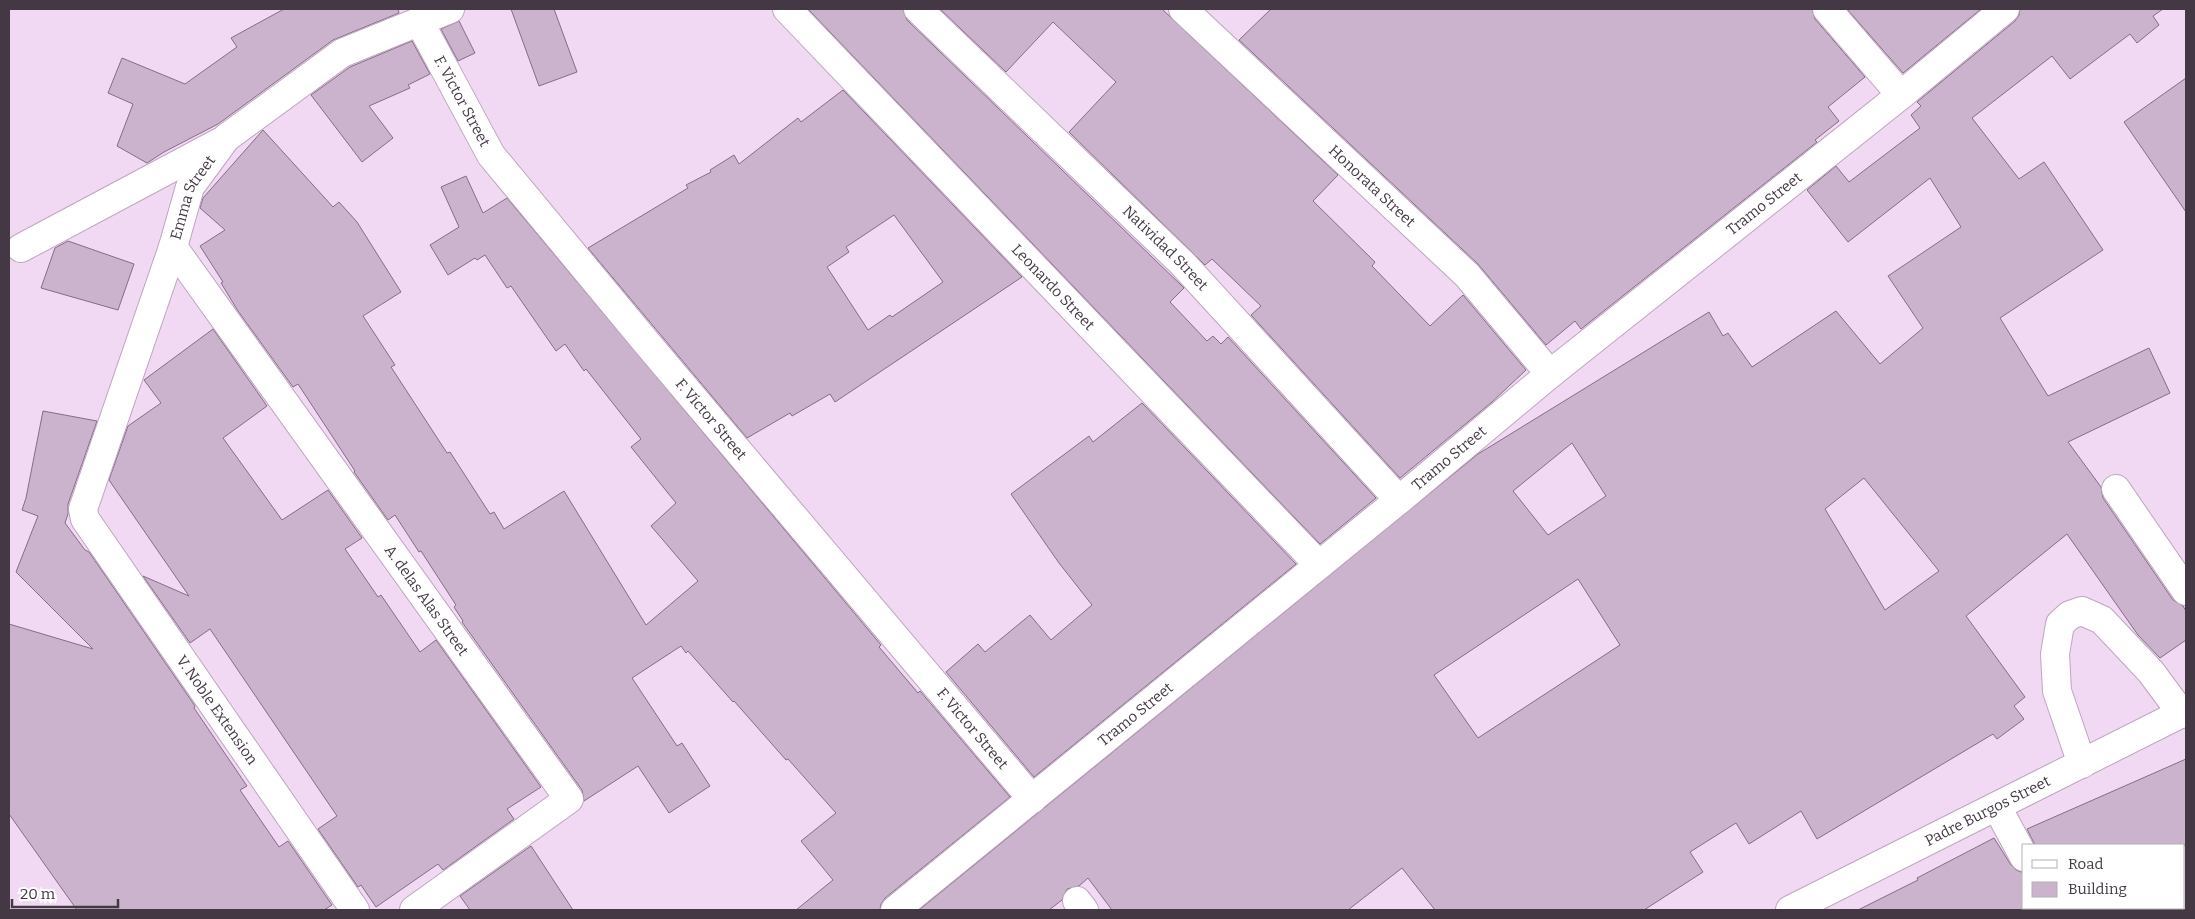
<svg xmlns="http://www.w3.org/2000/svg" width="2195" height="919" font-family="Bitter,serif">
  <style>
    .building { fill: #ccb3cd; stroke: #846d85; fill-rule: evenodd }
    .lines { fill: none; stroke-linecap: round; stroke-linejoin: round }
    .minor-casing { stroke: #bea6bf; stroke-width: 30 }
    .minor { stroke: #fff; stroke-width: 28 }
    .labels { text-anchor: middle; stroke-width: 5; stroke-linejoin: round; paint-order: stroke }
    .street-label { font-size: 15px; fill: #433843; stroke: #fff }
  </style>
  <rect width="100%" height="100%" fill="#f1d8f3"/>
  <!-- building -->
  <g class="building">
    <path d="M 284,9 L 398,9 L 399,13 L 333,40 L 218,124 L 164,152 L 147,163 L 117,146 L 133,104 L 108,93 L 122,58 L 185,84 L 237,47 L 231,38 Z"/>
    <path d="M 511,9 L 554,9 L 577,72 L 539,86 Z"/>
    <path d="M 808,9 L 903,9 L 907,20 L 1184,288 L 1170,302 L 1207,341 L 1213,336 L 1221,344 L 1228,337 L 1376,498 L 1320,544 Z"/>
    <path d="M 940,9 L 1162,9 L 1338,175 L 1313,201 L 1375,262 L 1372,266 L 1430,326 L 1463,295 L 1526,370 L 1492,402 L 1400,478 L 1251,315 L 1261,306 L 1212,259 L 1205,265 L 1069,132 L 1116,82 L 1053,22 L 1006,72 Z"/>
    <path d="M 1271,9 L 1812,9 L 1815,19 L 1865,77 L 1828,107 L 1839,121 L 1815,140 L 1817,142 L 1581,329 L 1575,321 L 1546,345 L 1478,264 L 1239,40 Z"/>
    <path d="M 1847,9 L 1981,9 L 1903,73 Z"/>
    <path d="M 2020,9 L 2163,9 L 2153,16 L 2159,25 L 2137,43 L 2130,34 L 2070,79 L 2052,56 L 1972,118 L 2019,179 L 2044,162 L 2103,250 L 2000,318 L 2048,396 L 2149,348 L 2170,393 L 2068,442 L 2101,487 L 2103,498 L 2173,600 L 2183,606 L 2186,611 L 2186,640 L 2160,658 L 2138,635 L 2067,534 L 1966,616 L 2025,697 L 2014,706 L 2024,719 L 1997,739 L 1993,734 L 1817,839 L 1801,811 L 1749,844 L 1736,823 L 1690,852 L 1703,872 L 1644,910 L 1435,910 L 1402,868 L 1348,910 L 1112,910 L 1088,878 L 1079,886 L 1067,889 L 1062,900 L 1049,910 L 919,910 L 1478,454 L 1709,312 L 1723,336 L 1728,333 L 1752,367 L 1836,311 L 1880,364 L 1923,328 L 1888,276 L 1961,227 L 1930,178 L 1848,242 L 1807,190 L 1836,166 L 1849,182 L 1920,128 L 1911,115 L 1921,106 L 1917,102 L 2015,21 L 2019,15 ZM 1572,443 L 1606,496 L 1548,535 L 1513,491 ZM 1864,478 L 1939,571 L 1885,610 L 1825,509 ZM 1578,579 L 1620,645 L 1478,738 L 1434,675 Z"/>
    <path d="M 459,21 L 475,53 L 458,61 L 441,29 Z"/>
    <path d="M 412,41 L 430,74 L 408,85 L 410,88 L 369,106 L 393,138 L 362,162 L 311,95 L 350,67 Z"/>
    <path d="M 2186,78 L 2186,212 L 2124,122 Z"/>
    <path d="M 843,90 L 1022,277 L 835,402 L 830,394 L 792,416 L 790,413 L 747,438 L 588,248 L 688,188 L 686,185 L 711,172 L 710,170 L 734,155 L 739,164 L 798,118 L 801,122 ZM 894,215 L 943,282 L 892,317 L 890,315 L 868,330 L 827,267 L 849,252 L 846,247 Z"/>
    <path d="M 263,130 L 333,207 L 339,202 L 357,222 L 401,292 L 363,316 L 395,365 L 391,367 L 447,453 L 450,452 L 490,514 L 494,512 L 504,529 L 564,491 L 646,625 L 698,581 L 651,526 L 676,503 L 631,447 L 641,439 L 586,369 L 584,371 L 565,344 L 556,351 L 511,286 L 507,288 L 485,255 L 477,260 L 475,258 L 448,275 L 430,245 L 459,227 L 441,187 L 466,176 L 483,213 L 507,198 L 881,645 L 879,647 L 918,693 L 920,691 L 1010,797 L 885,898 L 881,904 L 880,910 L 796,910 L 833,880 L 801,841 L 836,813 L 788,759 L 786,760 L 734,701 L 733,702 L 688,651 L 686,653 L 681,646 L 632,678 L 677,746 L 682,743 L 710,786 L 669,813 L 638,766 L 584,801 L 582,790 L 462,622 L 463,621 L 454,607 L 456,605 L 421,551 L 419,552 L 395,515 L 388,520 L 354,472 L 355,471 L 298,384 L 293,387 L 238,311 L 221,283 L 223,282 L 200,246 L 225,230 L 200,208 L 203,198 Z"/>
    <path d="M 68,241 L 134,264 L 118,310 L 41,288 L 55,248 Z"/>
    <path d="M 213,329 L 267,406 L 223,438 L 282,520 L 328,490 L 362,538 L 345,549 L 378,597 L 381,595 L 420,652 L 436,640 L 541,787 L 507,809 L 514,819 L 443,870 L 438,864 L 376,907 L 361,885 L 358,887 L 318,829 L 337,816 L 210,629 L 190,643 L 143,576 L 189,596 L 109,480 L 128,426 L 161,403 L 144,380 Z"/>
    <path d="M 1142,403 L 1296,564 L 1034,777 L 946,672 L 978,644 L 985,652 L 1030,615 L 1051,640 L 1092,605 L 1059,563 L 1011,494 L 1089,436 L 1093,442 Z"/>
    <path d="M 43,411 L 97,421 L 68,504 L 68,514 L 65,523 L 85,550 L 89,552 L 195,706 L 194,708 L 247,786 L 240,790 L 279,847 L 288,841 L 332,905 L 324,910 L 77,910 L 9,814 L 9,624 L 93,649 L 16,572 L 38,516 L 22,510 L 26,498 Z"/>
    <path d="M 2186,759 L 2186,845 L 2035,845 L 2027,829 Z"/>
    <path d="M 1994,838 L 2011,865 L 2016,870 L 2024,873 L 2024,910 L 1858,910 L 1918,880 L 1917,878 Z"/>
    <path d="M 531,846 L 573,910 L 470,910 L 460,896 Z"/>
  </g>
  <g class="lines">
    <!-- minor casing -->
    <g class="minor-casing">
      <g id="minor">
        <path id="s1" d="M 787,9 L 1319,565"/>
        <path id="s2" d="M 918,9 L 1183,264 L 1399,500"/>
        <path id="s3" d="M 1183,9 L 1467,275 L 1550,374"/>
        <path d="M 1827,9 L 1901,95"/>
        <path id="s4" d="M 419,21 L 491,155 L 646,342 L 1032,799"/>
        <path id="s5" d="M 173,247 L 569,799 L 414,910"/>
        <path d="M 21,248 L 220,142"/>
        <path d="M 2116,489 L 2186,591"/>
        <path d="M 2082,764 L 2057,691 L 2055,654 L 2060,624 L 2070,615 L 2082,611 L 2102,620 L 2151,672 L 2182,714"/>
        <path d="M 1997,807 L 2024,857"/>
        <path d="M 1077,901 L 1084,910"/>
        <path d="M 2051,908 L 2053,910"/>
        <path id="s6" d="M 355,910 L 85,519 L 83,509 L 173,247 L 190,187 L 226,138 L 342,53 L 450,9"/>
        <path id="s7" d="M 895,910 L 1399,500 L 1550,374 L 1901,95 L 2005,9"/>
        <path id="s8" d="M 1790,910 L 2186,711"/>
      </g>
    </g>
    <!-- minor -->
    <use href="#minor" class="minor"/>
  </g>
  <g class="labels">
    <!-- street labels -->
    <g class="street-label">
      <text dy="5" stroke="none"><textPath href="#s4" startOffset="91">F. Victor Street</textPath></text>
      <text dy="5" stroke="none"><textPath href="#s3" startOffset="259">Honorata Street</textPath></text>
      <text dy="5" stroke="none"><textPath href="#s6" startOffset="816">Emma Street</textPath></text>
      <text dy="5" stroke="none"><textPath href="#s7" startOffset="1120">Tramo Street</textPath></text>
      <text dy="5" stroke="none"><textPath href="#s2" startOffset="344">Natividad Street</textPath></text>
      <text dy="5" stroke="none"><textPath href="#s1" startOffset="385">Leonardo Street</textPath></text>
      <text dy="5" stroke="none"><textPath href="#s4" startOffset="496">F. Victor Street</textPath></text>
      <text dy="5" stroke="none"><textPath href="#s7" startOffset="715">Tramo Street</textPath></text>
      <text dy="5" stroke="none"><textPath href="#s5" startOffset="435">A. delas Alas Street</textPath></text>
      <text transform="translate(217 710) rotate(55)" y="5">V. Noble Extension</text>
      <text dy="5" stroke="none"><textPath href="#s7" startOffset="310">Tramo Street</textPath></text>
      <text dy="5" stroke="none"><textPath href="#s4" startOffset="901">F. Victor Street</textPath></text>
      <text dy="5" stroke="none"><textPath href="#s8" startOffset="221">Padre Burgos Street</textPath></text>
    </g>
  </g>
  <!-- border -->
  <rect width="2195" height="919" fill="none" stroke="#433843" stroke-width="20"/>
  <!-- legend -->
  <rect x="2022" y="844" width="162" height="65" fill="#ffffff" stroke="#b4afb4"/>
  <rect x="2032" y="860" width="25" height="8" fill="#ffffff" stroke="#b4afb4"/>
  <text x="2068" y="869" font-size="15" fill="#433843">Road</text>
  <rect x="2032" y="882" width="25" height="15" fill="#ccb3cd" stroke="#b4afb4"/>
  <text x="2068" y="894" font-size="15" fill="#433843">Building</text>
  <!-- scale -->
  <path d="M12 899v8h106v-8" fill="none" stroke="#433843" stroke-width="2.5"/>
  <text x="20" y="899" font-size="15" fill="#433843" stroke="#ffffff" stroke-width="4" paint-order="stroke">20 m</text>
</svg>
